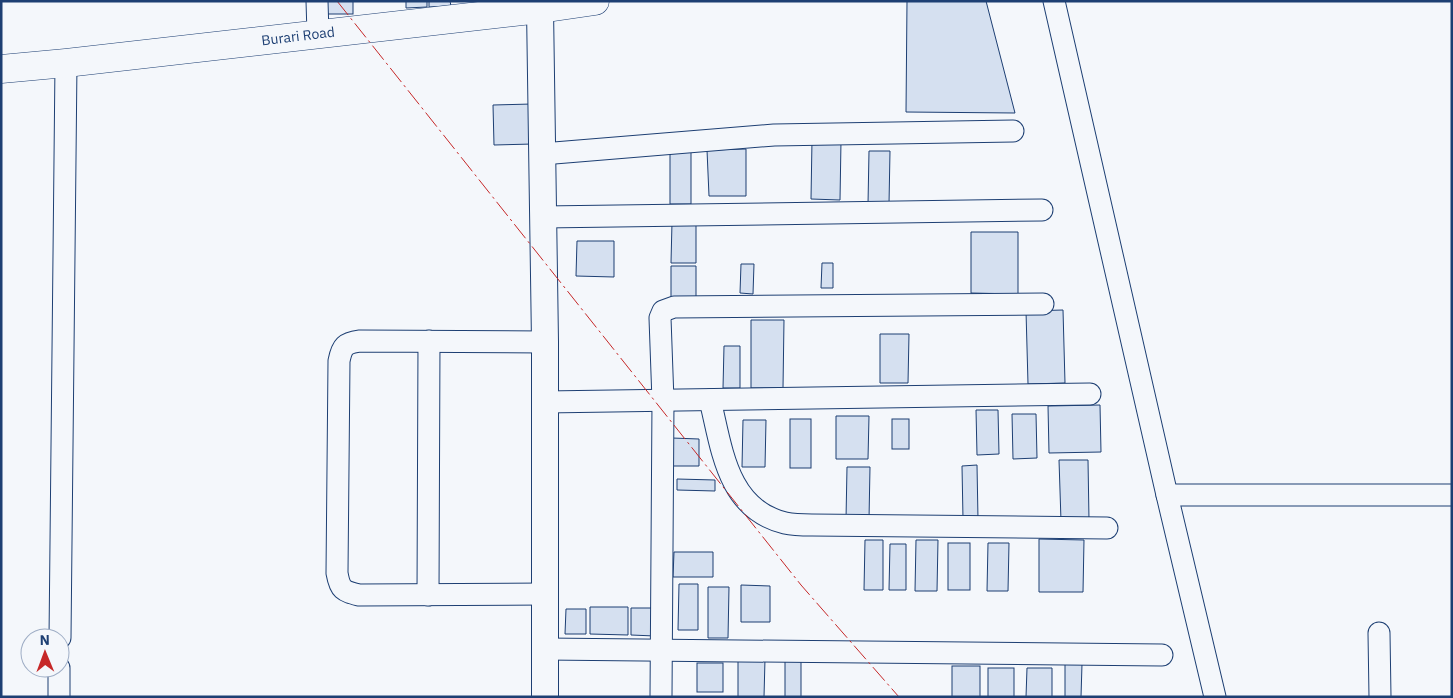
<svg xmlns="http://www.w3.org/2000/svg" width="1453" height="698" font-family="'IBM Plex Sans',sans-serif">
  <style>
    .building { fill: #d5e0f0; stroke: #1d3f73 }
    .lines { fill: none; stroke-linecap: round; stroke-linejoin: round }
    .minor-casing { stroke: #1d3f73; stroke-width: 23 }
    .tertiary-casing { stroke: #1d3f73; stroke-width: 28 }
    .secondary-casing { stroke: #1d3f73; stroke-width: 29 }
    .minor { stroke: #f4f7fb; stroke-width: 21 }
    .tertiary { stroke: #f4f7fb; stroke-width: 26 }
    .secondary { stroke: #f4f7fb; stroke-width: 28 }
    .power { stroke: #c62828; stroke-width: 1; stroke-dasharray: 18 4 2.5 4; stroke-linecap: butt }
    .labels { text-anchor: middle; stroke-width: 4; stroke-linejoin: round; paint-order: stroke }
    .street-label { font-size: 14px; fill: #1d3f73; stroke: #f4f7fb }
  </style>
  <rect width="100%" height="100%" fill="#f4f7fb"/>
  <!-- building -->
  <g class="building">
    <rect x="323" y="1" width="30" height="13"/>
    <path d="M 406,1 L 427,1 L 427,7 L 406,8 Z"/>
    <path d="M 429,1 L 450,1 L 451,6 L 429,7 Z"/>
    <path d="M 907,1 L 986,1 L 1015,113 L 906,112 Z"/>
    <path d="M 532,104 L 533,144 L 494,145 L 493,105 Z"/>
    <path d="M 812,140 L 841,141 L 840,200 L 811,199 Z"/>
    <rect x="670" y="149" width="21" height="55"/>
    <path d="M 746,149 L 746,196 L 709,196 L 707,150 Z"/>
    <path d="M 869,151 L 890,151 L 889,204 L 868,204 Z"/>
    <path d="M 672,222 L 696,223 L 696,263 L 671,263 Z"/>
    <path d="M 971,232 L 1018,232 L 1018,294 L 971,293 Z"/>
    <path d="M 577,241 L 614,241 L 614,277 L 576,276 Z"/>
    <path d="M 822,263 L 833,263 L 833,288 L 821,288 Z"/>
    <path d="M 741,264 L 754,264 L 753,294 L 740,293 Z"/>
    <path d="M 671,266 L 696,266 L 696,300 L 671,299 Z"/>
    <path d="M 1063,310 L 1065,383 L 1028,384 L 1026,311 Z"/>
    <path d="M 751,320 L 784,320 L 783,388 L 751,388 Z"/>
    <path d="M 880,334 L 909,334 L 908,383 L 880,383 Z"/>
    <path d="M 724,346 L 740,346 L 740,388 L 723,388 Z"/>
    <path d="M 1100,405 L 1101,452 L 1049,453 L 1048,406 Z"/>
    <path d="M 976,410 L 998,410 L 999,454 L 977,455 Z"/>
    <path d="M 1012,414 L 1036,414 L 1037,458 L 1013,459 Z"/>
    <path d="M 836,416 L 869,416 L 868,459 L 836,459 Z"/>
    <rect x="790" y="419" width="21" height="49"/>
    <rect x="892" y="419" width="17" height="30"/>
    <path d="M 743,420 L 766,420 L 765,467 L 742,467 Z"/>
    <path d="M 672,438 L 699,439 L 699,466 L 672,466 Z"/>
    <path d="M 1059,460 L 1088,460 L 1089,520 L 1061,521 Z"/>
    <path d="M 977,465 L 978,519 L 963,519 L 962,466 Z"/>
    <path d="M 847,467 L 870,467 L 869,520 L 846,520 Z"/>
    <path d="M 677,479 L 715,480 L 715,491 L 677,490 Z"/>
    <path d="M 1039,539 L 1084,540 L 1083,592 L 1039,592 Z"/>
    <path d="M 865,540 L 883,540 L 883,590 L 864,590 Z"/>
    <path d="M 916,540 L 938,540 L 937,591 L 915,591 Z"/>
    <rect x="948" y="543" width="22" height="47"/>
    <path d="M 988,543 L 1009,543 L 1008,591 L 987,591 Z"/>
    <path d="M 890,544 L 906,544 L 906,590 L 889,590 Z"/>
    <path d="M 674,552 L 713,552 L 713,577 L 673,577 Z"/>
    <path d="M 679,584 L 698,584 L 698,630 L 678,630 Z"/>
    <path d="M 741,585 L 770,586 L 770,622 L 741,622 Z"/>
    <path d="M 708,587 L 729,587 L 728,638 L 708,638 Z"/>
    <path d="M 590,607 L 628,607 L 628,635 L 590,634 Z"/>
    <path d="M 631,608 L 655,608 L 655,636 L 631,635 Z"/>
    <path d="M 566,609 L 586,609 L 586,634 L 565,634 Z"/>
    <path d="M 738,659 L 765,659 L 764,697 L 738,697 Z"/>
    <rect x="785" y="661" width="16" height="36"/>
    <rect x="697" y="663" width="26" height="29"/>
    <path d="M 1065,664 L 1082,664 L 1081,697 L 1065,697 Z"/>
    <rect x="952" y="666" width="28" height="31"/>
    <rect x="988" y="668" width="26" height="29"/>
    <path d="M 1027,668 L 1052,668 L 1052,697 L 1026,697 Z"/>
  </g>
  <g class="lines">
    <!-- minor casing -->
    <g class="minor-casing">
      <g id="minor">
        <path d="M 317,1 L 318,34"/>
        <path d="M 1054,1 L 1167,495 L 1215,697"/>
        <path d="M 542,154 L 774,135 L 1013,131"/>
        <path d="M 543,217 L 1042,210"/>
        <path d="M 545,342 L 360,341 C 345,343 342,346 339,361 L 337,573 C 340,590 343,591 359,595 L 546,594"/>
        <path d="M 710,400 C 722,449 727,509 785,523 C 794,525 804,525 812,525 L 1107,528"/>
        <path d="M 545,402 L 1090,394"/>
        <path d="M 1167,495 L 1452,495"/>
        <path d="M 428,595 L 429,341"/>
        <path d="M 1379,633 L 1380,697"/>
        <path d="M 60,638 L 66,63"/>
        <path d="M 545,649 L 1162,655"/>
        <path d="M 59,697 L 59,668"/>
        <path d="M 661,697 L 663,401 L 660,318 L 663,311 L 674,307 L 1043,304"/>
      </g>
    </g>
    <!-- tertiary casing -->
    <g class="tertiary-casing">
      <path id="tertiary" d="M 540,9 L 545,342 L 545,697"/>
    </g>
    <!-- secondary casing -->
    <g class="secondary-casing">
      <path id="secondary" d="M 1,69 L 66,63 L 540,9 L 595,1"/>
    </g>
    <!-- minor -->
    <use href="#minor" class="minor"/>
    <!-- tertiary -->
    <use href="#tertiary" class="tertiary"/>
    <!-- secondary -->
    <use href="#secondary" class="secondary"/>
    <!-- power -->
    <path class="power" d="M 337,1 L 801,585 L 899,697"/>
  </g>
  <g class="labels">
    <!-- street labels -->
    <g class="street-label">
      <text transform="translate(298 36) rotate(-7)" y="5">Burari Road</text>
    </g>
  </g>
  <!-- border -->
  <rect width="1453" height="698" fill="none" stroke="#1d3f73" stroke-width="5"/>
  <!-- north arrow -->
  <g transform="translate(45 653) rotate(359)"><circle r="24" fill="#f4f7fb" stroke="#9eadc5"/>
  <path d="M0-4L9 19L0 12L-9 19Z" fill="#c62828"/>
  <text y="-8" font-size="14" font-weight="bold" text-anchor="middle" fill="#1d3f73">N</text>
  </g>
</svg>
